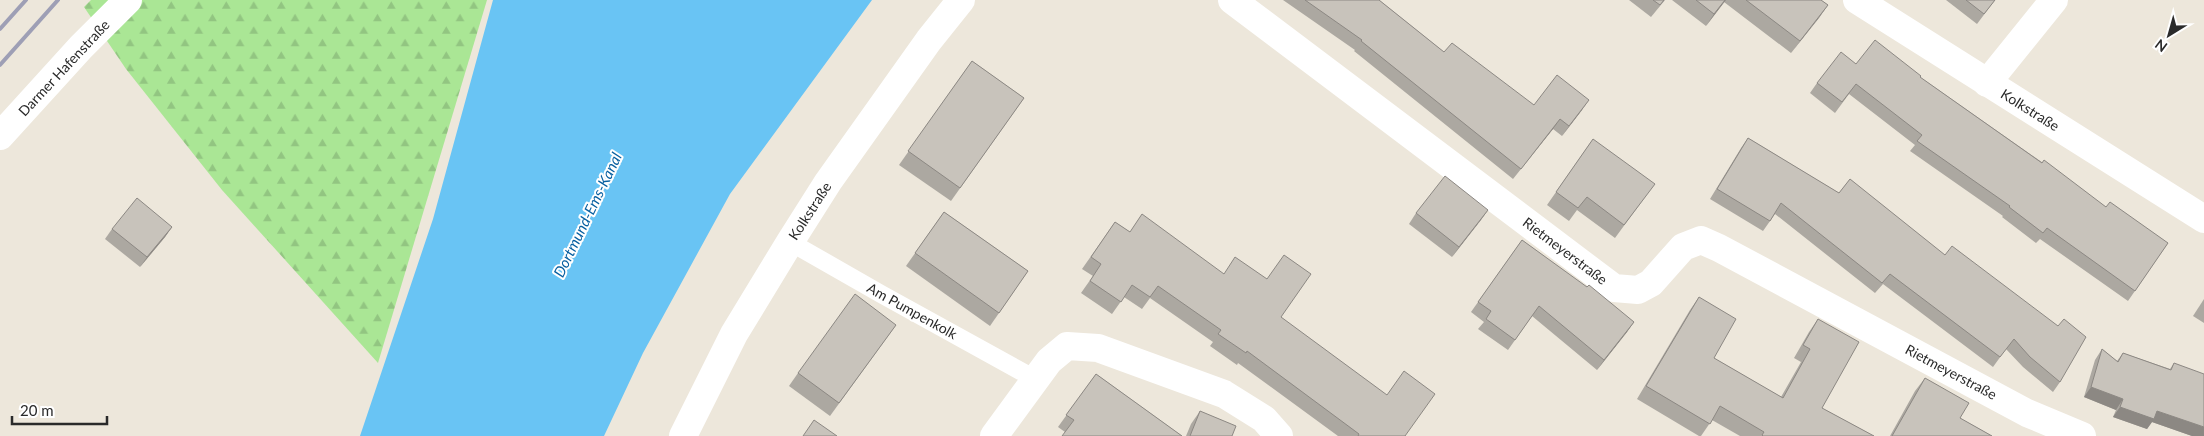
<svg xmlns="http://www.w3.org/2000/svg" width="2204" height="436" font-family="Lato,sans-serif">
  <style>
    .forest { fill: url(#forest-firs) }
    .water { fill: #69c4f4 }
    .lines { fill: none; stroke-linecap: round; stroke-linejoin: round }
    .lane { stroke: #fff; stroke-width: 18 }
    .street { stroke: #fff; stroke-width: 28 }
    .rail { stroke: #9e9fb5; stroke-width: 4 }
    .wall { fill: #aca8a1 }
    .shaded-wall { fill: #8c8883 }
    .building { fill: #c8c3bb; stroke: #8c8883 }
    .labels { text-anchor: middle; stroke-width: 4; stroke-linejoin: round; paint-order: stroke }
    .street-label { font-size: 14px; fill: #2a2a2a; stroke: #fff }
    .water-label { font-size: 15px; font-style: italic; fill: #075fa0; stroke: #fff }
  </style>
  <defs>
    <pattern id="forest-firs" width="22" height="20" patternUnits="userSpaceOnUse" patternTransform="scale(1.25)"><rect width="22" height="20" fill="#aae695"/><path d="M5 1l3.5 6h-7zM16 11l3.5 6h-7z" fill="#92c581"/></pattern>
  </defs>
  <rect width="100%" height="100%" fill="#ede7db"/>
  <!-- forest -->
  <path class="forest" d="M 91,0 L 487,0 L 378,363 L 222,190 L 126,69 L 84,7 Z"/>
  <!-- water -->
  <path class="water" d="M 493,0 L 872,0 L 730,194 L 643,353 L 604,436 L 360,436 L 433,219 Z"/>
  <g class="lines">
    <!-- lane -->
    <path class="lane" d="M 790,242 L 881,294 L 1035,379"/>
    <!-- street -->
    <g class="street">
      <path d="M 1232,0 L 1614,288 L 1638,290 L 1651,283 L 1683,247 L 1701,240 L 1719,248 L 2027,413 L 2082,436"/>
      <path d="M 1857,0 L 2204,219"/>
      <path d="M 1987,83 L 2054,0"/>
      <path d="M 0,136 L 81,47 L 128,0"/>
      <path d="M 683,436 L 734,334 L 790,242 L 828,182 L 929,40 L 961,0"/>
      <path d="M 994,436 L 1049,361 L 1067,346 L 1098,348 L 1224,394 L 1264,419 L 1279,436"/>
    </g>
    <!-- rail -->
    <g class="rail">
      <path d="M 0,29 L 26,0"/>
      <path d="M 0,65 L 58,0"/>
    </g>
  </g>
  <!-- wall -->
  <g class="wall">
    <path d="M 1283,0 L 1379,0 L 1444,52 L 1534,105 L 1582,110 L 1562,136 L 1553,129 L 1513,179 L 1354,51 L 1355,50 Z"/>
    <path d="M 1629,0 L 1665,0 L 1651,17 Z"/>
    <path d="M 1672,0 L 1821,0 L 1828,5 L 1791,53 L 1724,2 L 1706,26 Z"/>
    <path d="M 1946,0 L 1995,0 L 1977,24 Z"/>
    <path d="M 972,61 L 1024,98 L 951,201 L 899,165 Z"/>
    <path d="M 1856,64 L 1920,77 L 2106,207 L 2168,243 L 2128,301 L 2040,239 L 2036,243 L 2002,217 L 2003,216 L 1910,151 L 1915,145 L 1849,94 L 1835,113 L 1810,93 L 1817,83 Z"/>
    <path d="M 1748,138 L 1839,193 L 1850,179 L 2060,382 L 2053,392 L 2023,367 L 2006,349 L 1993,367 L 1883,284 L 1875,293 L 1775,214 L 1763,231 L 1710,199 L 1741,148 Z"/>
    <path d="M 1593,139 L 1645,197 L 1615,238 L 1577,210 L 1569,221 L 1547,205 Z"/>
    <path d="M 1488,210 L 1452,257 L 1409,224 L 1416,213 Z"/>
    <path d="M 944,212 L 1028,271 L 990,326 L 906,266 Z"/>
    <path d="M 1115,222 L 1130,232 L 1281,317 L 1406,436 L 1338,436 L 1238,363 L 1237,365 L 1210,346 L 1213,342 L 1150,298 L 1142,309 L 1124,297 L 1112,314 L 1081,293 L 1093,276 L 1082,269 Z"/>
    <path d="M 172,227 L 165,237 L 140,267 L 105,239 L 112,229 Z"/>
    <path d="M 1522,240 L 1634,322 L 1627,332 L 1597,370 L 1532,316 L 1508,350 L 1478,329 L 1484,322 L 1471,312 Z"/>
    <path d="M 1699,297 L 1714,358 L 1781,397 L 1801,362 L 1794,358 L 1809,332 L 1818,319 L 1822,408 L 1874,436 L 1740,436 L 1712,420 L 1701,436 L 1699,436 L 1637,399 L 1690,310 Z"/>
    <path d="M 2204,299 L 2204,323 L 2193,316 Z"/>
    <path d="M 896,325 L 830,416 L 789,386 L 798,373 Z"/>
    <path d="M 2102,349 L 2117,361 L 2123,353 L 2170,369 L 2174,363 L 2204,436 L 2192,436 L 2152,422 L 2147,429 L 2113,417 L 2116,410 L 2084,397 L 2095,360 Z"/>
    <path d="M 1096,374 L 1182,436 L 1065,432 L 1058,427 Z"/>
    <path d="M 1925,378 L 1960,418 L 1992,436 L 1890,436 L 1915,391 Z"/>
    <path d="M 1200,411 L 1232,436 L 1186,436 L 1191,424 Z"/>
  </g>
  <!-- shaded-wall -->
  <g class="shaded-wall">
    <path d="M 1725,0 L 1726,0 L 1706,26 L 1714,14 Z"/>
    <path d="M 1828,5 L 1819,18 L 1791,53 L 1800,41 Z"/>
    <path d="M 1589,100 L 1582,110 L 1562,136 L 1569,126 Z"/>
    <path d="M 1560,119 L 1553,129 L 1513,179 L 1521,169 Z"/>
    <path d="M 1488,210 L 1481,220 L 1452,257 L 1459,247 Z"/>
    <path d="M 172,227 L 165,237 L 140,267 L 147,257 Z"/>
    <path d="M 1634,322 L 1627,332 L 1597,370 L 1604,360 Z"/>
    <path d="M 2091,387 L 2123,399 L 2116,410 L 2084,397 Z"/>
    <path d="M 2120,407 L 2157,411 L 2204,427 L 2204,436 L 2192,436 L 2152,422 L 2147,429 L 2113,417 Z"/>
  </g>
  <!-- building -->
  <g class="building">
    <path d="M 1305,0 L 1379,0 L 1444,52 L 1452,43 L 1534,105 L 1557,75 L 1589,100 L 1569,126 L 1560,119 L 1521,169 L 1361,41 L 1362,40 Z"/>
    <path d="M 1653,0 L 1664,0 L 1660,5 Z"/>
    <path d="M 1696,0 L 1725,0 L 1714,14 Z"/>
    <path d="M 1746,0 L 1821,0 L 1828,5 L 1800,41 Z"/>
    <path d="M 1966,0 L 1995,0 L 1984,14 Z"/>
    <path d="M 1875,40 L 1921,76 L 1920,77 L 2042,163 L 2044,160 L 2106,207 L 2110,202 L 2168,243 L 2135,291 L 2047,228 L 2043,233 L 2009,207 L 2010,206 L 1917,141 L 1922,135 L 1856,84 L 1842,102 L 1817,83 L 1841,52 L 1856,64 Z"/>
    <path d="M 972,61 L 1024,98 L 960,188 L 908,151 Z"/>
    <path d="M 1748,138 L 1839,193 L 1850,179 L 1945,255 L 1952,246 L 2058,326 L 2064,319 L 2086,337 L 2060,382 L 2030,357 L 2014,339 L 2000,357 L 1890,274 L 1882,283 L 1781,203 L 1770,221 L 1717,189 Z"/>
    <path d="M 1593,139 L 1655,184 L 1624,225 L 1587,197 L 1578,208 L 1556,192 Z"/>
    <path d="M 1445,176 L 1488,210 L 1459,247 L 1416,213 Z"/>
    <path d="M 137,198 L 172,227 L 147,257 L 112,229 Z"/>
    <path d="M 944,212 L 1028,271 L 999,313 L 915,253 Z"/>
    <path d="M 1142,214 L 1224,274 L 1235,257 L 1267,279 L 1284,255 L 1311,274 L 1281,317 L 1387,395 L 1404,371 L 1435,394 L 1405,436 L 1358,436 L 1359,434 L 1247,351 L 1246,353 L 1218,334 L 1221,330 L 1158,286 L 1150,297 L 1132,285 L 1121,302 L 1090,281 L 1101,264 L 1091,257 L 1115,222 L 1130,232 Z"/>
    <path d="M 1522,240 L 1587,287 L 1589,285 L 1634,322 L 1604,360 L 1539,306 L 1515,340 L 1486,319 L 1491,311 L 1478,302 Z"/>
    <path d="M 855,294 L 896,325 L 839,403 L 798,373 Z"/>
    <path d="M 1699,297 L 1736,319 L 1714,358 L 1783,398 L 1810,349 L 1803,345 L 1818,319 L 1859,342 L 1822,408 L 1874,436 L 1763,436 L 1762,435 L 1764,432 L 1720,406 L 1710,424 L 1646,386 Z"/>
    <path d="M 2102,349 L 2118,362 L 2123,353 L 2171,370 L 2174,363 L 2204,374 L 2204,427 L 2157,411 L 2154,419 L 2120,407 L 2123,399 L 2091,387 Z"/>
    <path d="M 1096,374 L 1182,436 L 1062,436 L 1074,420 L 1066,415 Z"/>
    <path d="M 1925,378 L 1969,403 L 1960,418 L 1992,436 L 1892,436 Z"/>
    <path d="M 1200,411 L 1236,426 L 1232,436 L 1190,436 Z"/>
    <path d="M 814,420 L 837,436 L 803,436 Z"/>
  </g>
  <g class="labels">
    <!-- street labels -->
    <g class="street-label">
      <text transform="translate(64 68) rotate(-47)" y="5">Darmer Hafenstraße</text>
      <text transform="translate(2030 110) rotate(32)" y="5">Kolkstraße</text>
      <text transform="translate(810 211) rotate(-57)" y="5">Kolkstraße</text>
      <text transform="translate(1565 251) rotate(37)" y="5">Rietmeyerstraße</text>
      <text transform="translate(912 311) rotate(29)" y="5">Am Pumpenkolk</text>
      <text transform="translate(1951 372) rotate(28)" y="5">Rietmeyerstraße</text>
    </g>
    <!-- water labels -->
    <g class="water-label">
      <text transform="translate(588 215) rotate(-64)" y="5">Dortmund-Ems-Kanal</text>
    </g>
  </g>
  <!-- north arrow -->
  <g transform="translate(2169 35) rotate(217)" stroke="#ffffff" stroke-width="4" paint-order="stroke">
  <path d="M0-4L9 19L0 12L-9 19Z" fill="#2a2a2a"/>
  <text y="-8" font-size="14" font-weight="bold" text-anchor="middle" fill="#2a2a2a">N</text>
  </g>
  <!-- scale -->
  <path d="M12 416v8h95v-8" fill="none" stroke="#2a2a2a" stroke-width="2.5"/>
  <text x="20" y="416" font-size="15" fill="#2a2a2a" stroke="#ffffff" stroke-width="4" paint-order="stroke">20 m</text>
</svg>
